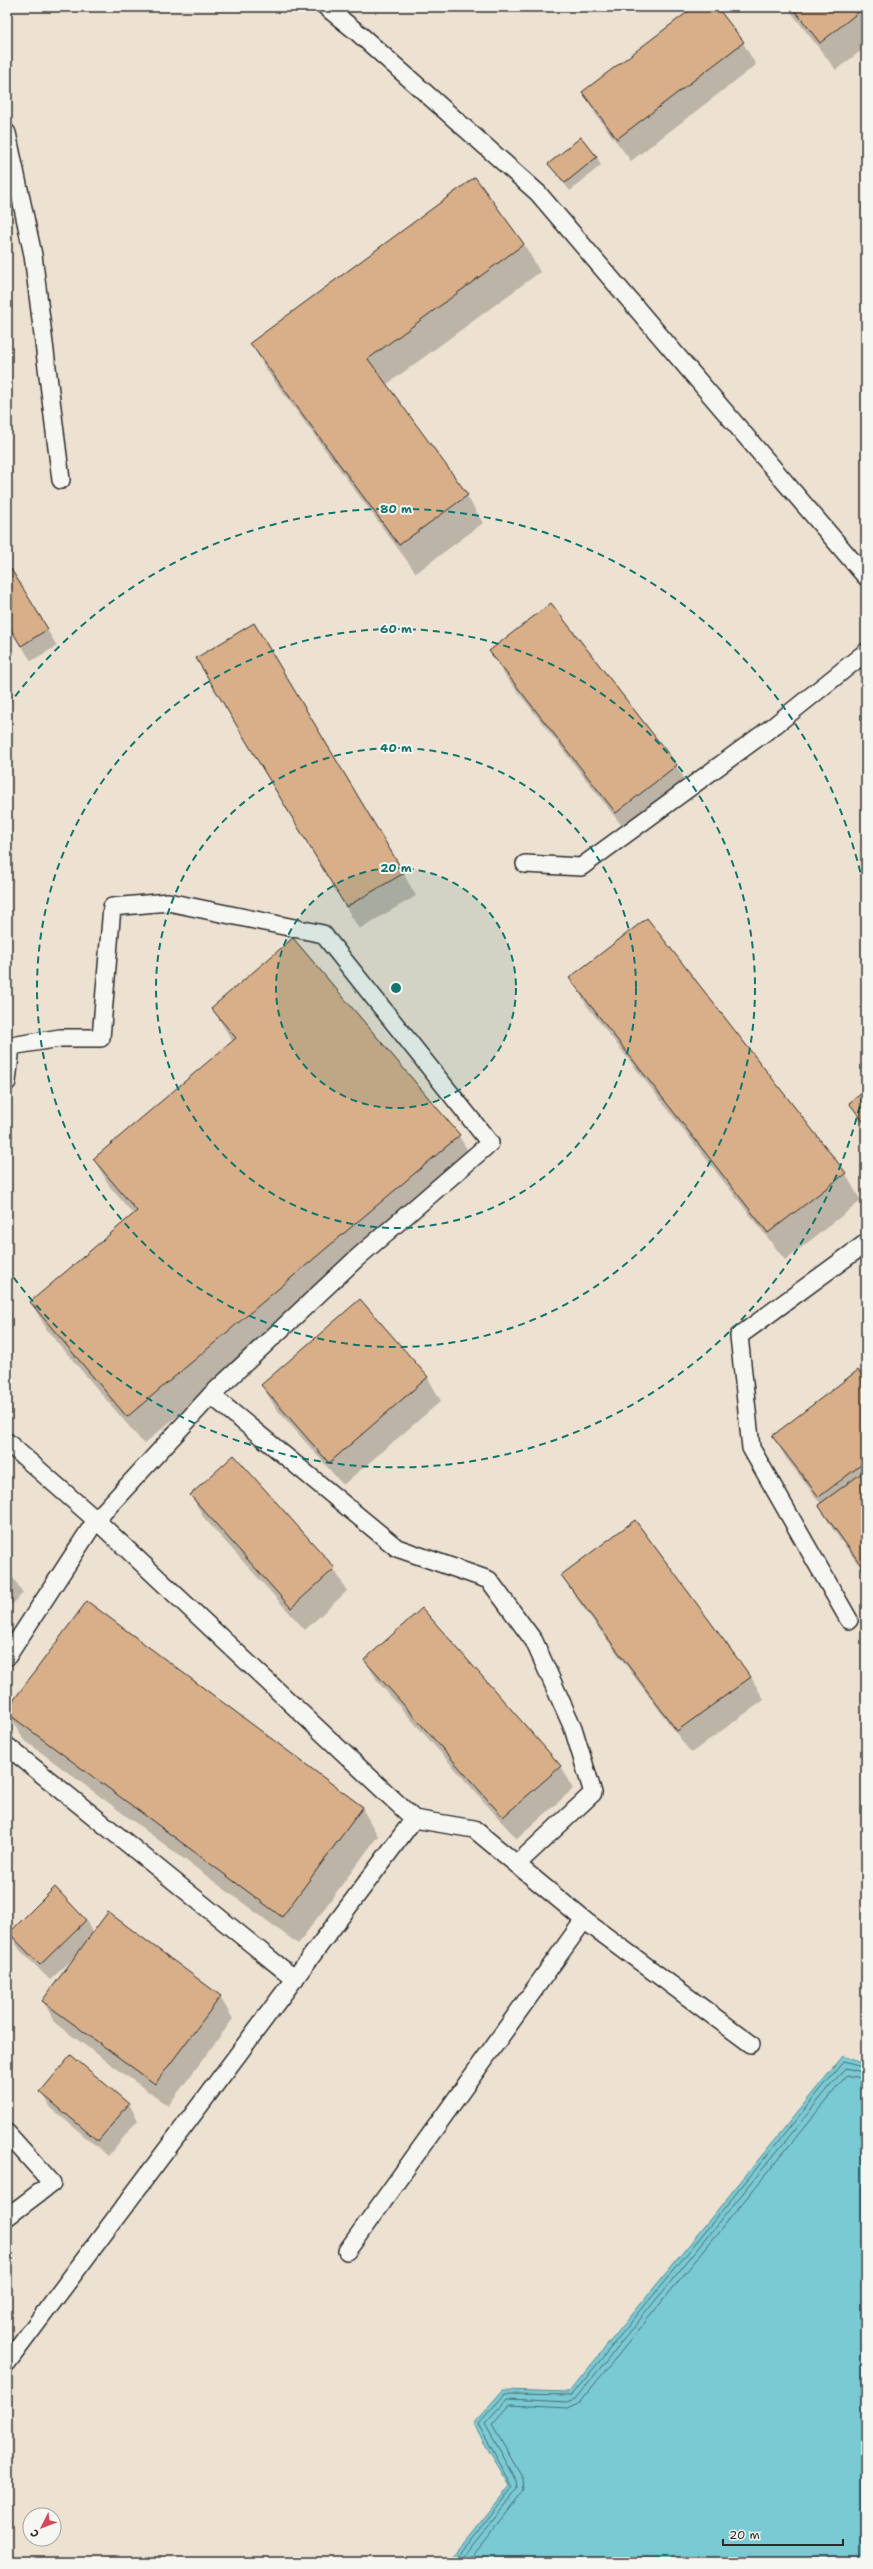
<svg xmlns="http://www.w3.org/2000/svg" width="873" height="2569" font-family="'Shantell Sans',sans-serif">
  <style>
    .water { fill: #7acad4; stroke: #5a8a90 }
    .shadow { fill: #0003 }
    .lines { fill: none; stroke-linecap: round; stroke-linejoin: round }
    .shore { stroke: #4b6b6f; stroke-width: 1 }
    .building { fill: #d8af89; stroke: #2b2b2b }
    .lane-casing { stroke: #2b2b2b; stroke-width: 20 }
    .lane { stroke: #f6f6f2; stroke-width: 17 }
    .ring { fill: none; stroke: #0f766e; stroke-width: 2; stroke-dasharray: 7 5 }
    .centre { fill: #0f766e; stroke: #f6f6f2; stroke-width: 2 }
    .ring-label { font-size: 12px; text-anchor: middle; font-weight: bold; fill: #0f766e; stroke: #f6f6f2; stroke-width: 4; stroke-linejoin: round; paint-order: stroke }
  </style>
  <rect width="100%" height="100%" fill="#ede1d2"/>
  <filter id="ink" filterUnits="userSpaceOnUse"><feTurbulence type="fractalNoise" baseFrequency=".025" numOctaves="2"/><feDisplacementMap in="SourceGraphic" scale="8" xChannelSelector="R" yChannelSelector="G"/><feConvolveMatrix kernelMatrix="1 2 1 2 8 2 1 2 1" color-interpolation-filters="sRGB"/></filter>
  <g filter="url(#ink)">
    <!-- water -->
    <path class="water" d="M 843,2056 L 866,2065 L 866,2562 L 448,2562 L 510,2486 L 473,2424 L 503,2390 L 569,2392 Z"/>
    <!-- shadow -->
    <g class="shadow">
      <path d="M 696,7 L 716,7 L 743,43 L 756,65 L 631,161 L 596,115 L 583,92 Z"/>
      <path d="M 787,7 L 866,7 L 866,47 L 836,70 Z"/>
      <path d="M 597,157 L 601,165 L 570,191 L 549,164 Z"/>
      <path d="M 524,244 L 540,272 L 386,385 L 467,496 L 483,523 L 416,573 L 267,371 L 251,343 Z"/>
      <path d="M 11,570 L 57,646 L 31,661 L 7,622 L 7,572 Z"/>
      <path d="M 491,652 L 676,765 L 690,788 L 629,835 L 504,674 Z"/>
      <path d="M 197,659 L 403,873 L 416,896 L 359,929 Z"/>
      <path d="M 293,939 L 459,1136 L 476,1164 L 144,1444 L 47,1330 L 31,1302 L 134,1215 L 110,1187 L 94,1159 L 233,1042 L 212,1008 Z"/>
      <path d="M 571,978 L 845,1173 L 861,1201 L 785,1260 L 587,1006 Z"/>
      <path d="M 866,1091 L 866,1129 L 850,1103 Z"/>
      <path d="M 360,1300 L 428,1378 L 441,1401 L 343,1485 L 275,1407 L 262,1385 Z"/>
      <path d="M 866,1381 L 866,1575 L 832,1528 L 819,1506 L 821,1504 L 786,1458 L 773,1436 Z"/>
      <path d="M 191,1495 L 334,1569 L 347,1591 L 305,1630 L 204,1518 Z"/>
      <path d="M 7,1568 L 23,1593 L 7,1610 Z"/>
      <path d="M 562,1575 L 751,1677 L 764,1700 L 691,1753 L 576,1598 Z"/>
      <path d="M 88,1603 L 362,1808 L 378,1836 L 298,1944 L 23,1739 L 7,1711 Z"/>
      <path d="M 365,1660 L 560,1766 L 573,1789 L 517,1839 L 378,1682 Z"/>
      <path d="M 55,1889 L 86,1920 L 93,1934 L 220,1997 L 233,2019 L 168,2106 L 56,2024 L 43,2001 L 78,1954 L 50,1980 L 19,1949 L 10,1933 Z"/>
      <path d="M 42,2092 L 129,2104 L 138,2120 L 108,2156 L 51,2108 Z"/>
      <path d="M 7,2191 L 12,2200 L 7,2204 Z"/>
    </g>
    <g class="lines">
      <!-- shore -->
      <g class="shore">
        <path d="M 453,2562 L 513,2487 L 478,2424 L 505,2394 L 572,2395 L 843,2062 L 866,2068"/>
        <path d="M 459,2562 L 518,2488 L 517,2481 L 485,2424 L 508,2399 L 568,2402 L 575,2399 L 845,2068 L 866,2073"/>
        <path d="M 467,2562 L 524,2490 L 523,2479 L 492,2425 L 510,2405 L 568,2408 L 579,2403 L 847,2075 L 866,2079"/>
      </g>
    </g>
    <!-- building -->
    <g class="building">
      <path d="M 694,7 L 717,7 L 744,42 L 617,139 L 582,92 Z"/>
      <path d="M 792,7 L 865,7 L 820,43 Z"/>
      <path d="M 581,137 L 597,157 L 565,183 L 548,164 Z"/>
      <path d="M 475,177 L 524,244 L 368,359 L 468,495 L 399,545 L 250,343 Z"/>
      <path d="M 11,569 L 48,629 L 21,646 L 7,623 L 7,571 Z"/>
      <path d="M 551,603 L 677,765 L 616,813 L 489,651 Z"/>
      <path d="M 254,623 L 404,873 L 346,907 L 196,658 Z"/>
      <path d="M 647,918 L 846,1173 L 768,1233 L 569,978 Z"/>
      <path d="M 293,938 L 460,1135 L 127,1417 L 30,1302 L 137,1211 L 93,1159 L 236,1038 L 211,1008 Z"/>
      <path d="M 866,1090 L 866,1125 L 849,1103 Z"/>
      <path d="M 360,1299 L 428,1377 L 329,1463 L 261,1385 Z"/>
      <path d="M 858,1370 L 866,1380 L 866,1461 L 819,1497 L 772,1436 Z"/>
      <path d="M 234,1455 L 335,1568 L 291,1608 L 190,1495 Z"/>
      <path d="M 866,1470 L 866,1572 L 818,1505 Z"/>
      <path d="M 635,1520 L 751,1677 L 677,1731 L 561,1575 Z"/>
      <path d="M 87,1601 L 363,1807 L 282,1917 L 7,1713 L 7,1709 Z"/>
      <path d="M 422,1608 L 561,1766 L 503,1817 L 364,1660 Z"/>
      <path d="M 55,1887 L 86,1920 L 40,1965 L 9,1933 Z"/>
      <path d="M 108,1912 L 221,1996 L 155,2084 L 42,2001 Z"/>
      <path d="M 71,2055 L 129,2104 L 98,2141 L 40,2092 Z"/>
    </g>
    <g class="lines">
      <!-- lane casing -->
      <g class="lane-casing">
        <g id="lane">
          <path d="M 326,7 L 357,32 L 538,193 L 866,577"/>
          <path d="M 7,133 L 33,255 L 61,480"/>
          <path d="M 525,864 L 581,867 L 775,725 L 866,652"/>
          <path d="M 7,1082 L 11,1046 L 60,1038 L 101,1038 L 112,907 L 168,902 L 323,934 L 490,1143 L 357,1258 L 211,1395 L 96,1520 L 7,1657"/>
          <path d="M 211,1395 L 397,1548 L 489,1580 L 534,1641 L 573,1728 L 593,1793 L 517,1864"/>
          <path d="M 7,1442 L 96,1520 L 414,1819 L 474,1829 L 584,1920 L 751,2044"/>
          <path d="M 849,1620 L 751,1448 L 739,1336 L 866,1243"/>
          <path d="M 7,1746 L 295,1979"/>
          <path d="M 7,2133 L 52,2183 L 7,2217"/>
          <path d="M 347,2251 L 584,1920"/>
          <path d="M 7,2363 L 414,1819"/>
        </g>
      </g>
      <!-- lane -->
      <use href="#lane" class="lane"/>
    </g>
  </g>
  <!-- distance rings -->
  <circle cx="396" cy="988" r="120" fill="#0f766e" fill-opacity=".12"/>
  <g class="ring">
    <circle cx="396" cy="988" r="120"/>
    <circle cx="396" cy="988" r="240"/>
    <circle cx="396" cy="988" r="359"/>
    <path d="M865 1083A479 479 0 0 1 8 1270M8 706A479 479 0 0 1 865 893"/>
  </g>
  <circle cx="396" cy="988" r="6" class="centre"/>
  <g class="ring-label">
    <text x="396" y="513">80 m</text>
    <text x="396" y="633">60 m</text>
    <text x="396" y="752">40 m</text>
    <text x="396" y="872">20 m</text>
  </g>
  <!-- margin -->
  <rect width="873" height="2569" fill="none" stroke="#f6f6f2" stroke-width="24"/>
  <rect x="12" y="12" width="849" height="2545" fill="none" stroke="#2b2b2b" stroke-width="1.5" filter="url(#ink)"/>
  <!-- north arrow -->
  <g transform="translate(42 2527) rotate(228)"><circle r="19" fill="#f6f6f2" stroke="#a5a5a2"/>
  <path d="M0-3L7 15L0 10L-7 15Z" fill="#d1495b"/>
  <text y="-6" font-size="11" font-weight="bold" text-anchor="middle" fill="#2b2b2b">С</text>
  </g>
  <!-- scale -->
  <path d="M723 2539v6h120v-6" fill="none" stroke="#2b2b2b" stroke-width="2"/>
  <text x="729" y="2539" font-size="12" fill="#2b2b2b" stroke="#f6f6f2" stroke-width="3" paint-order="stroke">20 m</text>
</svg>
